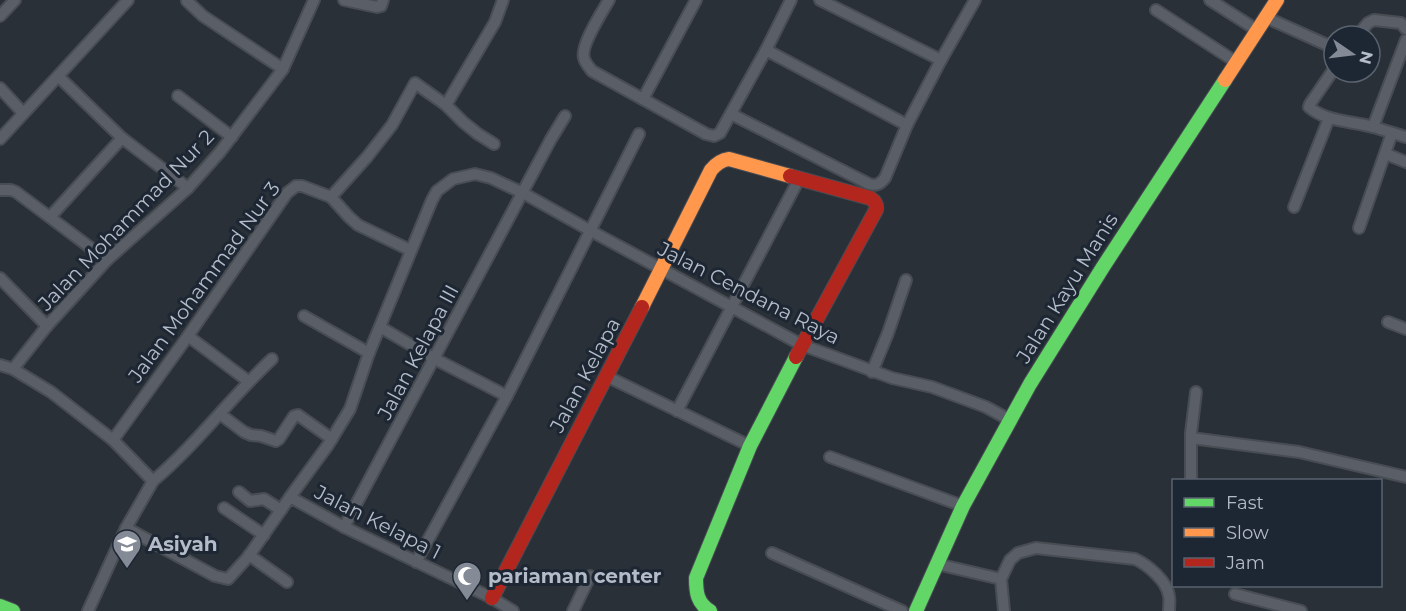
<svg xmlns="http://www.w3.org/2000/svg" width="1406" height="611" font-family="Montserrat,sans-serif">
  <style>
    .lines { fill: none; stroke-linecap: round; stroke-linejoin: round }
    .street-casing { stroke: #484c53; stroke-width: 14 }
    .fast-casing { stroke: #484c53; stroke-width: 16 }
    .slow-casing { stroke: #484c53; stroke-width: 16 }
    .jam-casing { stroke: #484c53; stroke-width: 16 }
    .street { stroke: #5a5e66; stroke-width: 10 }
    .fast { stroke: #63d668; stroke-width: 14 }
    .slow { stroke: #ff974d; stroke-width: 14 }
    .jam { stroke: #b3261e; stroke-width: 14 }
    .labels { text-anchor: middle; stroke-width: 6; stroke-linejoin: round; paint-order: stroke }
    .street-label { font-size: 20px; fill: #b4bcc9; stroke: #1d2633 }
    .poi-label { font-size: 20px; font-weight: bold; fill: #b4bcc9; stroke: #1d2633; text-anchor: start }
  </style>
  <rect width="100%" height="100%" fill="#2a3038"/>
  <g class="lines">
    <!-- street casing -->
    <g class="street-casing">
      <g id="street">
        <path d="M 344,0 L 377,7 L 381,6 L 383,0"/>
        <path d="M 609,0 C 602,12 580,46 584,58 C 585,63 589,67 592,71 L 706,134 L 714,136 L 720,133 L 766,50 L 791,0"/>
        <path d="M 820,0 L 941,60"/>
        <path d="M 1210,0 L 1257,30"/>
        <path d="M 187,1 L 203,16 L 283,69"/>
        <path d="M 1156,10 L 1236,62"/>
        <path d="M 0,16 L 15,0"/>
        <path d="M 1265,17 L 1334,48"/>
        <path d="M 1357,36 L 1368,23 L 1374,20 L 1401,23 L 1406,29"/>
        <path d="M 766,50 L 907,125"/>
        <path d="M 1334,69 L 1310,104 L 1309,107 C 1326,122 1352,121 1373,127 C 1384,130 1395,134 1406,137"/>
        <path d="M 58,76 L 122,138 L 188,188"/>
        <path d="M 0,88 L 23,113"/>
        <path d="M 178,96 L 232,137"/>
        <path d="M 643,99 L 696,0"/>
        <path d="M 446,105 L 495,22 L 503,0"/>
        <path d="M 731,114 L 869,184 C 877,186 880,184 885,178 L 907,125 L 941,60 L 975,0"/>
        <path d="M 1373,127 L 1406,40"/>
        <path d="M 0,139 L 128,0"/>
        <path d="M 1386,154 L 1406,162"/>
        <path d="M 0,190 L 11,190 L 16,192 L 107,260"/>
        <path d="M 331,197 L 367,157 L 392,125 L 415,83 L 446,105 L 463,122 L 478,134 L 494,144"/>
        <path d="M 331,197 L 349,217 L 358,225 L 410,250"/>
        <path d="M 1294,207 L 1329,118"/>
        <path d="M 50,217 L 122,138"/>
        <path d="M 1359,228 L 1392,133"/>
        <path d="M 0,278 L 47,326"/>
        <path d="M 304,316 L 369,353"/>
        <path d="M 1388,322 L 1406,329"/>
        <path d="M 380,327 L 435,359 L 507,396"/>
        <path d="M 188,336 L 248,381"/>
        <path d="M 0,365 L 13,369 L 51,392 L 113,440 L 153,481 L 126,528 L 88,611"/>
        <path d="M 13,369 L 47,326 L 107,260 L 188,188 L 220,152 L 283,69 L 314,0"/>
        <path d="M 872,372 L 888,333 L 906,280"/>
        <path d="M 606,376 L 750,446"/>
        <path d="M 677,411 L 799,179"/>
        <path d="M 220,414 L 244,432 L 251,435 L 261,436 L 276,441 L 279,439 L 294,416 L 298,415 L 332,439"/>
        <path d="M 1191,438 L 1299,452 L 1406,477"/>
        <path d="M 113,440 L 188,336 L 287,193 L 296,186 L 302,186 L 331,197"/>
        <path d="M 830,457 L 963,506"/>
        <path d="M 1191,480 L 1191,433 L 1196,392"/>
        <path d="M 153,481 C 197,444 230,398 272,359"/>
        <path d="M 239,492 L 250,501 L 264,499 L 281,510"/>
        <path d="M 290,497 L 328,445 L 350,409 L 369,353 L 432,200 L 437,191 L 453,179 L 475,174 L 491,178 L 523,193 L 591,231 L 802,345 L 892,378 L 932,387 L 986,407 L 1010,420"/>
        <path d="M 224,508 L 264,535"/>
        <path d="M 344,527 L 551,139 L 565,116"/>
        <path d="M 126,528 L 215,576 L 228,579 L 248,557 L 290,497 L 344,527 L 492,598 L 513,611"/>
        <path d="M 772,553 L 902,611"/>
        <path d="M 249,555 L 287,582"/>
        <path d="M 416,562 L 507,396 L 639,134"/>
        <path d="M 937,564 L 1001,579 L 1004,611"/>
        <path d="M 1001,579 L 1010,560 L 1018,553 L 1036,548 L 1135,559 C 1148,565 1167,581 1169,596 C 1170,601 1169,606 1169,611"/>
        <path d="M 1235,594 L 1301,611"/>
        <path d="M 573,611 L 590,576"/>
      </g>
    </g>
    <!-- fast casing -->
    <g class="fast-casing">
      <g id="fast">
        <path d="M 0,606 L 13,611"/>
        <path d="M 710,611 C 697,603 696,592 696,578 L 750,446 L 796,357"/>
        <path d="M 916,611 L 963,506 L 1030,384 L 1103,267 L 1225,80"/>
      </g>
    </g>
    <!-- slow casing -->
    <g class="slow-casing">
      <g id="slow">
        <path d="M 1225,80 L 1277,0"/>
        <path d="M 642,307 L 711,170 C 716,164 721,160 729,159 L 790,176"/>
      </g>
    </g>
    <!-- jam casing -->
    <g class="jam-casing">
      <g id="jam">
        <path d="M 790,176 L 870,198 C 875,201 877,204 876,210 L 796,357"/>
        <path d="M 492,598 L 642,307"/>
      </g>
    </g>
    <!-- street -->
    <use href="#street" class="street"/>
    <!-- fast -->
    <use href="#fast" class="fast"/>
    <!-- slow -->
    <use href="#slow" class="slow"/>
    <!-- jam -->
    <use href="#jam" class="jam"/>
  </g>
  <!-- icons -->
  <defs>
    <g id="school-pin" transform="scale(1.5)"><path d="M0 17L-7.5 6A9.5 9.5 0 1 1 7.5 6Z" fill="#848b96" stroke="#1d2633"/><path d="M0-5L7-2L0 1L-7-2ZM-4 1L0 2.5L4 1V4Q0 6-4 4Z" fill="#fff"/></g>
    <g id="mosque-pin" transform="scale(1.5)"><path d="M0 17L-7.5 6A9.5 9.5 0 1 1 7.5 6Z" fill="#848b96" stroke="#1d2633"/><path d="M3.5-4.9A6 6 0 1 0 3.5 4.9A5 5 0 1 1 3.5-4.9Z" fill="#fff"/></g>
  </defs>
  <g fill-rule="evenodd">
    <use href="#school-pin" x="127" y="544"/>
    <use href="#mosque-pin" x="467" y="576"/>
  </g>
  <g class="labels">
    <!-- street labels -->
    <g class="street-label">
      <text transform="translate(126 220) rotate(-46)" y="7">Jalan Mohammad Nur 2</text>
      <text transform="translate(204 282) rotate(-54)" y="7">Jalan Mohammad Nur 3</text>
      <text transform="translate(1067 288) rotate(-58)" y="7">Jalan Kayu Manis</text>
      <text transform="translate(749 293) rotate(27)" y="7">Jalan Cendana Raya</text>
      <text transform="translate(418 352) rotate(-62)" y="7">Jalan Kelapa III</text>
      <text transform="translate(585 375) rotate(-62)" y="7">Jalan Kelapa</text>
      <text transform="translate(378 522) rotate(27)" y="7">Jalan Kelapa 1</text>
    </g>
    <!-- poi labels -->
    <g class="poi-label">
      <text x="148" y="551">Asiyah</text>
      <text x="488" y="583">pariaman center</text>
    </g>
  </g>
  <!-- legend -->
  <rect x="1172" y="479" width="210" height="108" fill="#1d2633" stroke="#59626f" stroke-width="1.5"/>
  <rect x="1184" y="498" width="30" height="9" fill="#63d668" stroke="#59626f" stroke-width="1.5"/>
  <text x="1226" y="509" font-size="18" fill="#b4bcc9">Fast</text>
  <rect x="1184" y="528" width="30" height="9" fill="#ff974d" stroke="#59626f" stroke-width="1.5"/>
  <text x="1226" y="539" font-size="18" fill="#b4bcc9">Slow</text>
  <rect x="1184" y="558" width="30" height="9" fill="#b3261e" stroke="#59626f" stroke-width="1.5"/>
  <text x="1226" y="569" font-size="18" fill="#b4bcc9">Jam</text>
  <!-- north arrow -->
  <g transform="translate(1352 54) rotate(104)"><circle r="28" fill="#1d2633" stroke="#59626f" stroke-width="1.5"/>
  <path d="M0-4.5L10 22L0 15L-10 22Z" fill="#848b96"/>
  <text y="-9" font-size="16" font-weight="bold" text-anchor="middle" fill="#b4bcc9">N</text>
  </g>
</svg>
